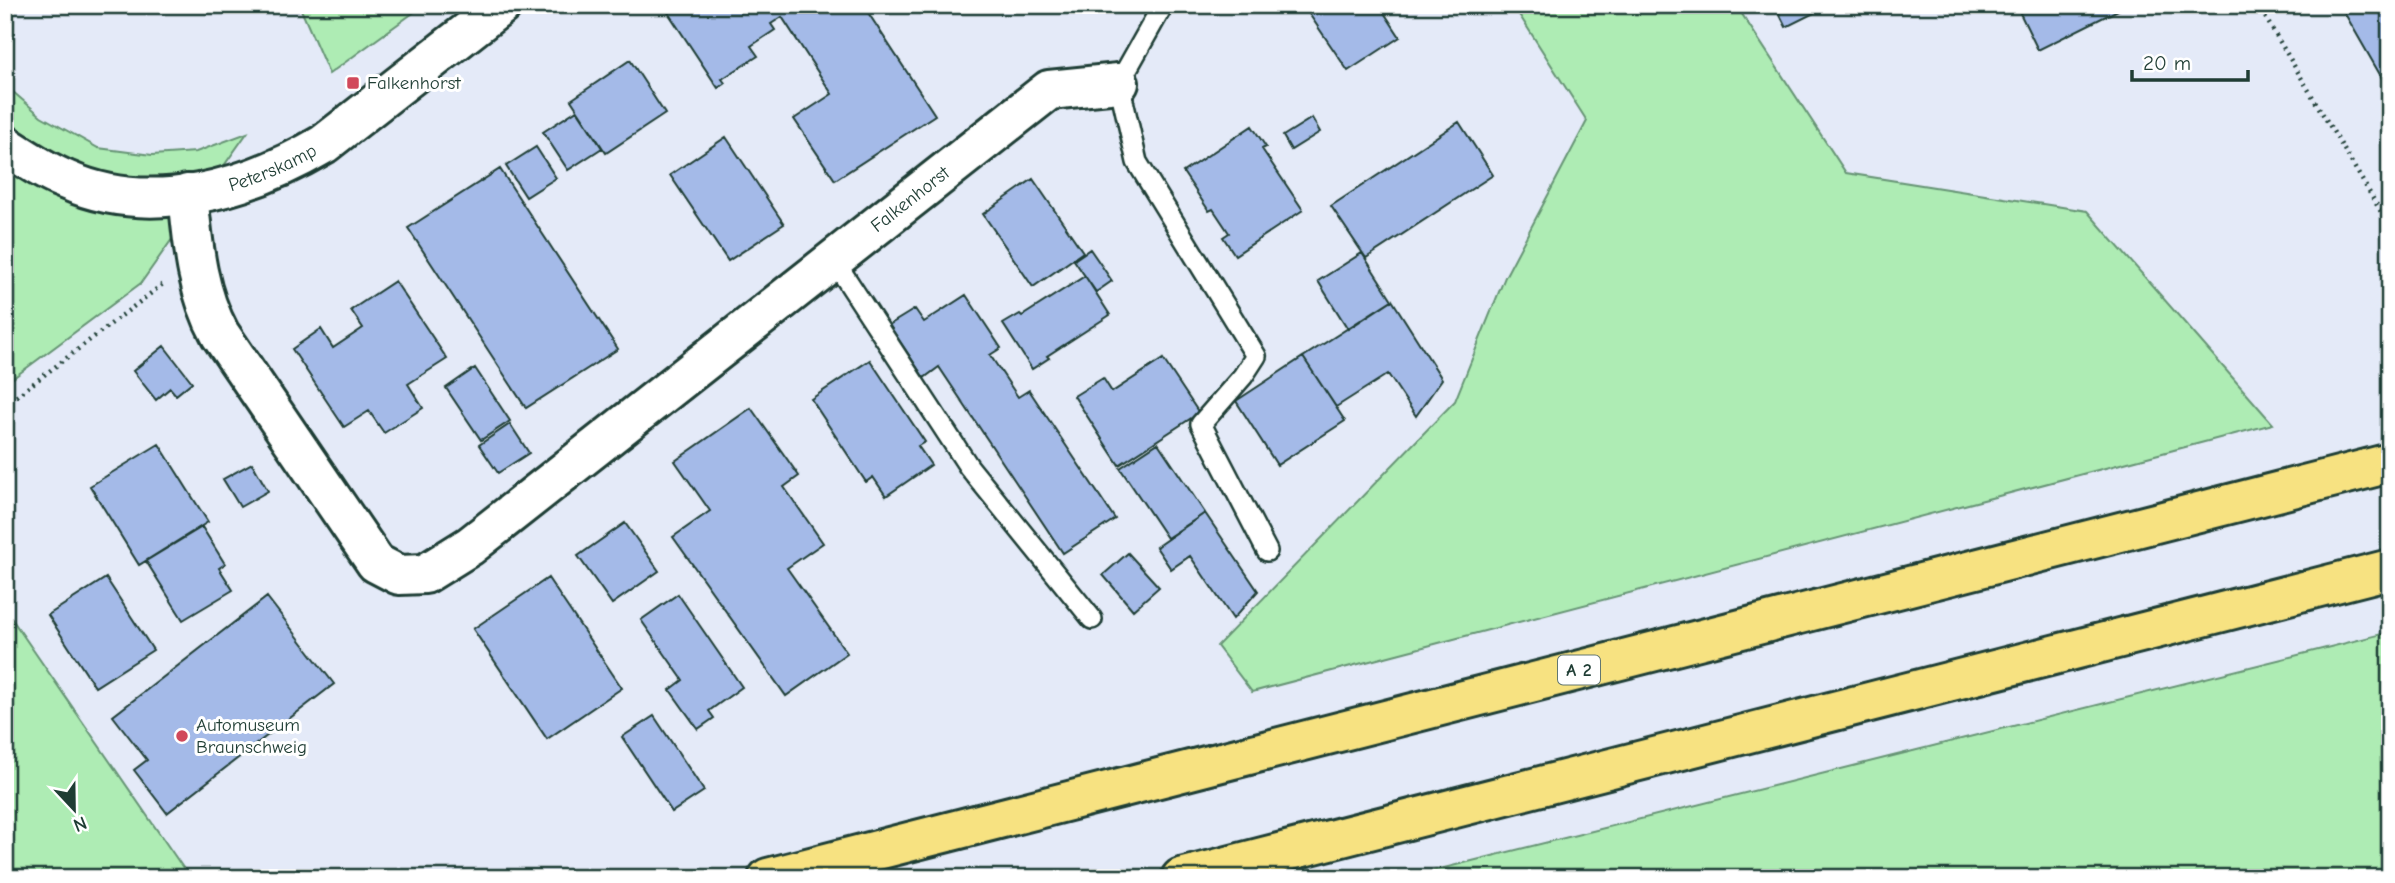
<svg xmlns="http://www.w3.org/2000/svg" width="2395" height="883" viewBox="0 0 2395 883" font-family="'Comic Neue',sans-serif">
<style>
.green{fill:#aeecb4;stroke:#669474;stroke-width:2}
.building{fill:#a4bae8;stroke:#1f3d34;stroke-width:2}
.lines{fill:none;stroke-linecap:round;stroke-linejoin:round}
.service-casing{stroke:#1f3d34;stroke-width:24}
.minor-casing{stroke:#1f3d34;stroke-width:44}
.tertiary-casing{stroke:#1f3d34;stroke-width:44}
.motorway-casing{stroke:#1f3d34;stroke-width:44}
.path{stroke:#1f3d34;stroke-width:4.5;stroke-dasharray:2 5;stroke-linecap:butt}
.service{stroke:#fff;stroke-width:19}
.minor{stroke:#fff;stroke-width:38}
.tertiary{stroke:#fff;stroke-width:38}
.motorway{stroke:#f7e281;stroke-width:38}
.poi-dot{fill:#d1495b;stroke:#fff;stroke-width:2.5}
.labels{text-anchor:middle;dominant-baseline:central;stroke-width:6;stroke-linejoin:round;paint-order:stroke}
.shield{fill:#fff;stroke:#627771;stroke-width:2}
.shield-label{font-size:18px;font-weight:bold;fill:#1f3d34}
.poi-label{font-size:19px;fill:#1f3d34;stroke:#fff;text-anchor:start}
.street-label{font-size:19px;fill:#1f3d34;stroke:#fff}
</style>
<rect width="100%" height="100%" fill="#e4eaf8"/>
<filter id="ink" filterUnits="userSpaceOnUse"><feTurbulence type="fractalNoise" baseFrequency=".0143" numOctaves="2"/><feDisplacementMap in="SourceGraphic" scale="14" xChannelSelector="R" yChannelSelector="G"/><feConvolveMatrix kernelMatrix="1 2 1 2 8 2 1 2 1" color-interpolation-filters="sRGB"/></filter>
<g filter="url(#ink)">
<!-- green -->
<path class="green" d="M299,5H424L329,74Z
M1513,5H1736L1846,173L2087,211L2273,424L1252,692L1217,646L1455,401L1505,277L1587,121Z
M5,85L41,116L98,148L152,155L196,152L247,133L141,283L5,384Z
M5,609L190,878H5Z
M2390,632V878H1404Z"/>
<!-- building -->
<path class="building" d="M663,5H863L935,115L835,180L794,119L832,94L782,17L771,24L775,30L751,46L758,56L722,79L725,83L718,88Z
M1303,5H1385L1381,8L1400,37L1348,71Z
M1775,5H1830L1786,27Z
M2016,5H2128L2038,50Z
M2340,5H2390V92Z
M630,60L665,114L606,153L571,100Z
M577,110L602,148L568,170L543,132Z
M1312,118L1320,132L1291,150L1283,136Z
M1459,122L1493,175L1366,258L1331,206Z
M1252,126L1266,147L1262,149L1303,210L1235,255L1223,237L1229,233L1213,209L1209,211L1183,172Z
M726,137L784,224L728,261L670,175Z
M536,147L556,178L526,197L506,166Z
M500,169L618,349L526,408L408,228Z
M1033,179L1083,252L1033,287L983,214Z
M1090,249L1112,281L1096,292L1074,260Z
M1362,253L1392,300L1348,329L1318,281Z
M1085,276L1110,315L1047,356L1049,358L1032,369L1003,324L1020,314L1022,316Z
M395,281L447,359L408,384L423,408L384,433L369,411L344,427L292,349L321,329L333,348L363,328L351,310Z
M966,295L1001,348L990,355L1018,397L1029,390L1115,519L1063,553L939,367L924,378L889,325L915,309L924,322Z
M1392,300L1442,379L1416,416L1388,374L1336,407L1303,357Z
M164,346L192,382L176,395L170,388L156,400L133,371Z
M1303,357L1345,421L1277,465L1236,401Z
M1163,359L1199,413L1119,465L1074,396L1103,378L1112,392Z
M870,360L925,442L918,446L931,465L886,496L873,477L866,482L811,399Z
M475,368L510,421L481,440L446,388Z
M751,408L799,476L784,487L823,543L787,568L847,653L786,696L673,537L710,511L675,461Z
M510,424L529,453L498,473L479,445Z
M1158,443L1205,513L1167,538L1120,468Z
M159,444L208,522L139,565L90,486Z
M252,463L268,491L240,507L223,479Z
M1205,513L1258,591L1233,619L1190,556L1171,569L1156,547Z
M625,523L659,571L612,604L578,556Z
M202,527L225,564L219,568L233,590L183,620L146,561Z
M1128,553L1159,587L1133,610L1103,575Z
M106,578L153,650L95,687L48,615Z
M548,578L622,688L547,739L473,629Z
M678,594L742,687L709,711L714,718L698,729L670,690L683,680L641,620Z
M267,597L334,684L167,813L134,770L147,760L113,716Z
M654,716L704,791L672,812L622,737Z"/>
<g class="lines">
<!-- service casing -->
<g class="service-casing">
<path id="service" d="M1163,5L1119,83L1137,162L1256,356L1243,376L1201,424L1267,551
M833,259L969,467L1092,619"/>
</g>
<!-- minor casing -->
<g class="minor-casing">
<g id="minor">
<path id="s1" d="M188,194C193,243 196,290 220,334L376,563L399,575L425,574L470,546L1049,90L1119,83"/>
</g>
</g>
<!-- tertiary casing -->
<g class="tertiary-casing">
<g id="tertiary">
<path id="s2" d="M5,145C25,158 44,171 66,180C151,218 248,189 324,144L502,5"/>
</g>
</g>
<!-- motorway casing -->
<g class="motorway-casing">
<path id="motorway" d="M768,878L2390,463
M1181,878L2390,569"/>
</g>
<!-- path -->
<path class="path" d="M2258,5L2390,227
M5,405L163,284"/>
<!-- service -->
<use href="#service" class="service"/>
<!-- minor -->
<use href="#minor" class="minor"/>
<!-- tertiary -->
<use href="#tertiary" class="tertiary"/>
<!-- motorway -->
<use href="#motorway" class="motorway"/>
</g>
</g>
<!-- markers -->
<g class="poi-dot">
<rect x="346" y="76" width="14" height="14" rx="3.5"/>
<circle cx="182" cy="736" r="7"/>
</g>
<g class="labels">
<!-- shield labels -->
<rect class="shield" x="1558" y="655.5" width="42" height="29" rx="5"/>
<g class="shield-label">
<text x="1579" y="670">A 2</text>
</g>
<!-- poi labels -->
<g class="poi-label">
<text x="367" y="83">Falkenhorst</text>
<text x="196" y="725">Automuseum<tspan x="196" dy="22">Braunschweig</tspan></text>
</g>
<!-- street labels -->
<g class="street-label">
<text stroke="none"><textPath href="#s2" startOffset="284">Peterskamp</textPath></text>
<text stroke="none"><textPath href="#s1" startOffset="1087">Falkenhorst</textPath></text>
</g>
</g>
<!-- margin -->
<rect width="2395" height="883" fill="none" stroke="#fff" stroke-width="28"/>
<rect x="14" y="14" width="2367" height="855" fill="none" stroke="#1f3d34" stroke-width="2.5" filter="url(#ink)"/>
<!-- north arrow -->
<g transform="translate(74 809) rotate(158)" stroke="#ffffff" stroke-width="5" paint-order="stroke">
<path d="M0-5L12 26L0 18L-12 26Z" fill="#1f3d34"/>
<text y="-10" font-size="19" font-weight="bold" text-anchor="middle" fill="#1f3d34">N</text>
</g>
<!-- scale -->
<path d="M2132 70v10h116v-10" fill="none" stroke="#1f3d34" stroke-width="3.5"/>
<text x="2143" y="70" font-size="21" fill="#1f3d34" stroke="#ffffff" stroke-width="5" paint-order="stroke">20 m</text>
</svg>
